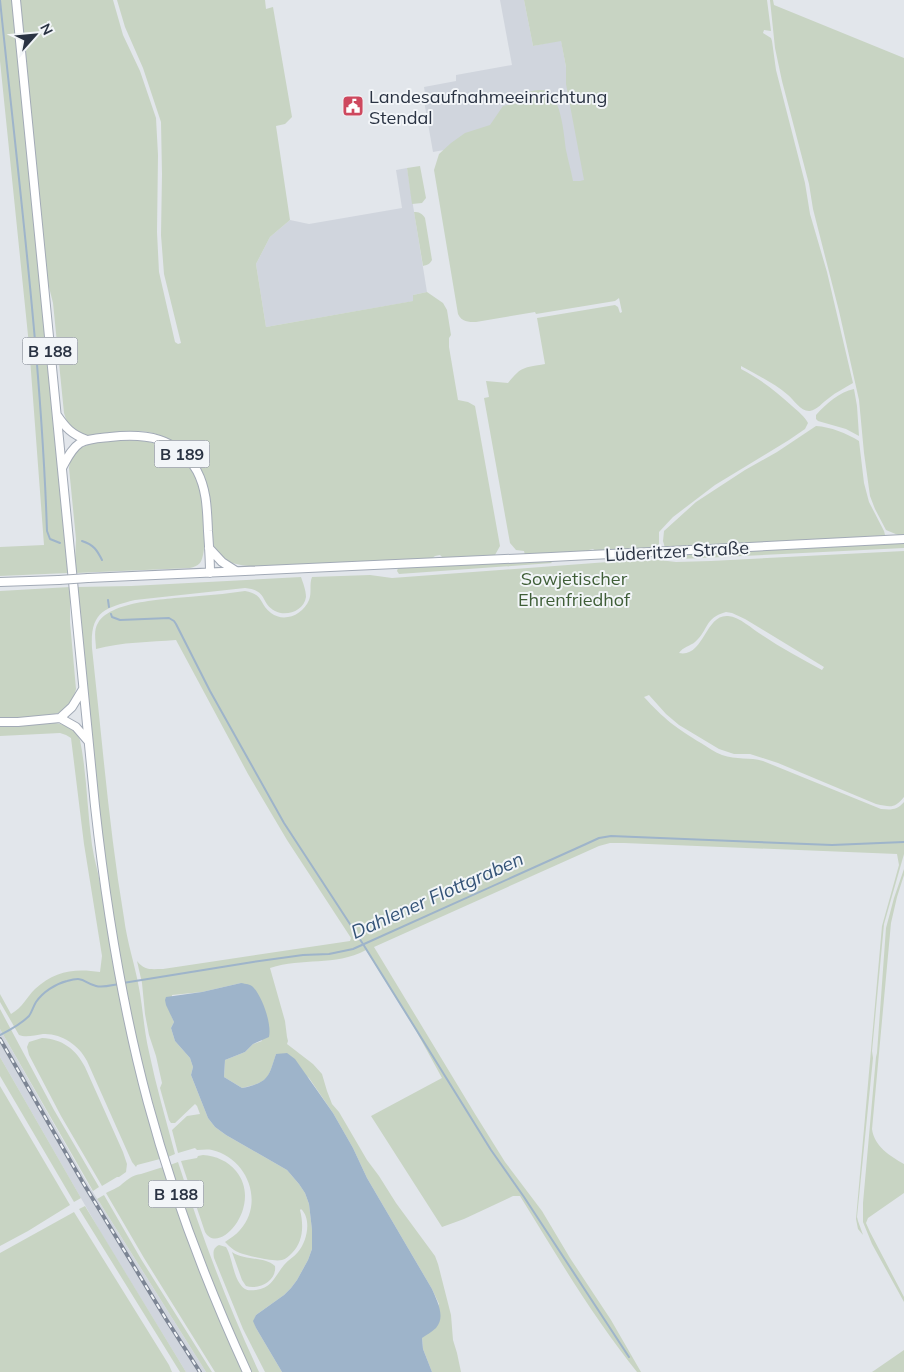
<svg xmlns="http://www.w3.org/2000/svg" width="904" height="1372" viewBox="0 0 904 1372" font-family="Mulish,sans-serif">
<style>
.built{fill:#d0d5dd}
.green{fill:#c8d4c3;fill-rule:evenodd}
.water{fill:#9eb4ca}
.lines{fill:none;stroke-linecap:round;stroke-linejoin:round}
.stream{stroke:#9eb4ca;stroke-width:2}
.major-casing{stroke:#a2aab6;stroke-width:10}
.major{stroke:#fff;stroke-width:8}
.rail-casing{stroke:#7c8594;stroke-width:4}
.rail{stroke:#f2f5f8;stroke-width:2;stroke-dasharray:5.5;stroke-linecap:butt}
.major-bridge-casing{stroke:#a2aab6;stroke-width:10;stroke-linecap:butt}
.major-bridge{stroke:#fff;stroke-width:8}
.labels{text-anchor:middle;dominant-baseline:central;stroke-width:4;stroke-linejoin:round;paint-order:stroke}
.shield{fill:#f2f5f8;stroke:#666d79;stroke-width:1}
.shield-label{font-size:16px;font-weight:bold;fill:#2a3343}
.poi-label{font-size:18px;fill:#2a3343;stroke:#f2f5f8;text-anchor:start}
.street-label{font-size:18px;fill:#2a3343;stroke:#f2f5f8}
.park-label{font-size:18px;fill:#3f5e37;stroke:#f2f5f8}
.water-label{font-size:19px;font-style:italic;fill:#345377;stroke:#f2f5f8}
</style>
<rect width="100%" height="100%" fill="#e2e6eb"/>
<!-- built -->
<path class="built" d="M500,0H524L533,46L561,40L587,182L567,186L555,130L433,152L423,95L425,94L424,87L456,81V75L512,65Z
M407,168L427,292L413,295L414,301L266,327L256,264L270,237L290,220L309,224L402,208L396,170Z
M0,1029L86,1181L206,1372H186L101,1233L0,1057Z"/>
<!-- green -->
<path class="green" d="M0,0H13L68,573L0,576V547L44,545L29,345L0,61Z
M20,0H113L123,35L140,71L156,118L158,155L157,232L159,272L175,342L178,344L181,343L164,274L161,235L162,174L161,122L143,68L125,27L117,0H265L266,9L273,7L292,117L285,124L276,126L290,220L270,237L256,264L266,327L413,301V295L427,292L443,303L447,310L451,335L449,338V347L458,400L468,402L475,406L500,546L495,555L444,559L440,555L435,556L431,559L262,567C249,566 232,566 221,557C208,545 213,522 211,506C208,472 187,442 153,433C130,427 107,436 84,435C73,432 67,424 64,413L53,303L47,279Z
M524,0H767L771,31L764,30L763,33L771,38L772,41L776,70L805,183L810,214L827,272L853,383C845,388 836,392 829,398C823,402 817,410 810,411C801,412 794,400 788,395C774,383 757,375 741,366V369C760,379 776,391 792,406C798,411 805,417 808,423L805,429L789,440L715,485L673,517L659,532V545L655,548L596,551L593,549L589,550L587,552L525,555L524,551L516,550L510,543L484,398L489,397L486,381L508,383C522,366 523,368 545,364L537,318L615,305L618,307L620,313L622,312L619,298L615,301L536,314L535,312L476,322C468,322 462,322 458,314L434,170L439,154L451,143L465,133L490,125L503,106C515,103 511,103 519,97C525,92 534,90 541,90C561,88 564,136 566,150C568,160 571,170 573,181H580L584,180L566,84V67L561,41L533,46Z
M770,0H773L774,5L904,58V535H898L886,530L875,509L870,496L864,453L859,400L839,311L813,209L809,184L782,81L775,48Z
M420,166L426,198L422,203L412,204L407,168Z
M414,212C419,212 422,213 425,218L432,260C430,264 427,265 423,266Z
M854,389L857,406L859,436L846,429L818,421L816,419V415C826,404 839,392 854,389Z
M816,426C831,427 846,433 859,441L864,483L869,502L884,531L885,535L882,536L665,548L663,541L664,531L696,502L745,470L777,452Z
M124,440C148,440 170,444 186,464C193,471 198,481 201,491C204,504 208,552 200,563C197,566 194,567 190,568L76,573L75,562L76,539L69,468C72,440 102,442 124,440Z
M904,543V548L680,559L665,558V557L666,555Z
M904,551V797C894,809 891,807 876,804L778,763L750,754H734L719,749L679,725L666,714L649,695L644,697C663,718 677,729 701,743C708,747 714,752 722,755C736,760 750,757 763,761L881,809C892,810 897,810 904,802V854L884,924L872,1051L873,1058L857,1217L858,1221L863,1235L858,1229L856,1219L882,926L899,865L897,854L624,843H610L599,846L374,947L475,1114L505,1162L542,1211L570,1258L611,1320L641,1372H637C593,1317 557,1256 520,1196H513L509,1198L464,1219L442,1227L371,1116L442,1078L414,1027L366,950C334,967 303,957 270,968L285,1021L287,1037L288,1041L287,1044L313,1064L322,1074L327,1091L332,1104L339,1112L367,1160L379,1176L396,1203L435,1256L438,1264L451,1315L453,1340L457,1353L461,1372H432L423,1349L422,1338L439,1304L432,1289L367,1178L353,1148L333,1113L309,1078L276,1054C268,1079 269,1082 242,1088L224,1077L225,1060L245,1052L253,1044L262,1041L241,983L202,992L172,995L171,1015L174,1022L171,1028L175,1041L190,1058L193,1067L191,1075L208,1118L215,1127L226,1135L287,1170L299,1184L305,1193L309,1204L312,1230V1249L308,1260L297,1280L291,1288L284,1295L256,1315L254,1320L256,1328L282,1372H265L243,1329L214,1258C213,1252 213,1248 219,1245L226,1247C233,1258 233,1281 245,1289C248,1291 252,1290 256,1290C272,1288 275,1276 284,1265C288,1260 294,1257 298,1252C307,1242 312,1219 301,1209L300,1210C304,1226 303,1242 292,1253C289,1256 286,1259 282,1260C273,1262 249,1256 240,1253C234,1251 229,1246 225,1242C230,1238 236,1235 240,1230C265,1202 247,1158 212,1150C207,1149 202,1150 197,1150L195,1148L178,1153L172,1130L187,1116L200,1114L197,1106L195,1104L175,1123H171L169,1120L160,1088L162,1083L156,1056L149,1035L145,1014L142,983L137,961C145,971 151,969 163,969L350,941L351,938L287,840L248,774L176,640C150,642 122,642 96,649C96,641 93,631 98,623C112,599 174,599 199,596C215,595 230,593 245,591C265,595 258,603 271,613C284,623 303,615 309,600C312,593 309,584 312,577L370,575L392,578L608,562L659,560L676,562L711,561ZM726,612L732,613L745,619L824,667L822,670C802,659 781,648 762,635C752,629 740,617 728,616C705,614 704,658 679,653C683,647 690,646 695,642C709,630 704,618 726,612Z
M550,561L552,563L399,574L397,571L398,568Z
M301,577C303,583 306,590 306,597C304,611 286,617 275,611C260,603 268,590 245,588L135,600C104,608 90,612 92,648C102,738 109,829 124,918C127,942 135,965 139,988C143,1009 144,1031 149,1052C156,1086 166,1120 175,1154L168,1157C150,1095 133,1033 122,970C99,843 90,715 77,587L131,586Z
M70,587V622L76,689L72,703L61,712L55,714L18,718L0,717V591Z
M54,723C66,724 74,728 80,740C87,774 87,810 92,845C94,860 99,874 101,889C115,980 132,1071 160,1159L137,1165L136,1167L132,1162L87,1061C79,1045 61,1033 43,1034C35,1035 26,1038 19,1035L0,1002V994L11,1014C23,1007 26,998 35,989C54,971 75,968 100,972L102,956L84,844L71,738L66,735L60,733L0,736V726L10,727Z
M904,869V875L897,897L891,923L872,1129C874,1146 890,1156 904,1164V1193L868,1218L866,1223L870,1232L904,1297V1302L872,1244L863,1222V1203L876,1057L877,1053L886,928L894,898Z
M0,1009L54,1110L99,1187L93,1191L0,1029Z
M42,1038C62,1039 76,1049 85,1067L123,1152L127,1164L126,1172L119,1177H117L102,1186L61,1116L29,1055L27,1047L29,1042Z
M0,1057L81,1198L74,1202L0,1076Z
M0,1086L70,1205L28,1231L0,1246Z
M203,1155C216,1156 228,1161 236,1171C264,1205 219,1257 205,1232L181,1161L197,1158L198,1156Z
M178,1162C201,1234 227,1304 259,1372H251C221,1304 193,1235 170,1165Z
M163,1167L196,1262L243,1372H215L144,1258L106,1193C111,1190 118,1188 122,1184C128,1179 133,1175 141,1174Z
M104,1195L141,1259L212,1372H206L100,1203L97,1199Z
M85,1206L186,1372H180L79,1209Z
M74,1212L169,1365L172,1372H0V1253Z
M232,1252C245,1261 264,1256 275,1266C277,1281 259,1290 246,1286L242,1280Z
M904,1350V1372H872L875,1370Z"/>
<!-- water -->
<path class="water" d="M241,983C246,984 250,984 253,987C262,996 272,1024 269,1037L253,1044L245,1052L225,1060L224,1077L242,1088C269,1082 268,1078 276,1054L287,1053L295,1059L333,1113L353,1148L367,1178L432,1289C437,1301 446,1317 436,1328C432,1332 426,1335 422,1338L423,1349L432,1372H282L256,1328L253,1321L256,1315L284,1295L291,1288L297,1280L308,1260L312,1249V1230L309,1204L305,1193L299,1184L287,1170L226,1135L215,1127L208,1118L191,1075L193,1067L190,1058L175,1041L171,1028L174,1022L166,1005L165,1000L166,997L202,992Z"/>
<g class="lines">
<!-- stream -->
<path class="stream" d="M0,0C18,177 41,354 47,531L50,539L60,543
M82,541C94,545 97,550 102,560
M108,600L109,607
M111,614L112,617L120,620L169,618L174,621L176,624L210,691L284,823L363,944L491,1150L524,1197L629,1357
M123,983L253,962L303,955L329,954L353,949L586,844L599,838L611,836L832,845L904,842
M0,1035C10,1030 21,1024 29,1016C32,1012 33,1007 36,1002C43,992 55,984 67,981C85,976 82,982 96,986C103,988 112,985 119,984"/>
<!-- major casing -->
<g class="major-casing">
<path id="major" d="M16,0L95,806C106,906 122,1006 148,1103C173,1196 207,1285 247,1372
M57,415C66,428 71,434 87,440
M62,468C67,459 71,449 80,443C89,438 100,438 110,437C145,433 177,437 197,471C207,490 207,510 208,531C209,545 210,559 210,573
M209,548L222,562L236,571
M88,578L551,557L904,539
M0,582L59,580
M60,718L72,707L83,689
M0,722H18L60,718L76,727L88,741"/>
</g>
<!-- major -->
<use href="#major" class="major"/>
<!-- rail casing -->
<g class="rail-casing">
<path id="rail" d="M0,1039L82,1181L166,1319L200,1372"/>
</g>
<!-- rail -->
<use href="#rail" class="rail"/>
<!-- major-bridge casing -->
<g class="major-bridge-casing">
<path id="major-bridge" d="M59,580L88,578"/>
</g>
<!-- major-bridge -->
<use href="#major-bridge" class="major-bridge"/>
</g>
<!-- icons -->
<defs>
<g id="civic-square" transform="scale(1.125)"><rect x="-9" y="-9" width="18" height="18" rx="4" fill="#ce485e" stroke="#f2f5f8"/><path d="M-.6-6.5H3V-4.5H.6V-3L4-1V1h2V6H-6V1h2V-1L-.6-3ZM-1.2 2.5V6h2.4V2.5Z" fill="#fff"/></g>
</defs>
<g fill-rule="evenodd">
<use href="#civic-square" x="353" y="106"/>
</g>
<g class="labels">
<!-- shield labels -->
<g class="shield">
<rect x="22.5" y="337.5" width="55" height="27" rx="4"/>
<rect x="154.5" y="440.5" width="55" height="27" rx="4"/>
<rect x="148.5" y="1180.5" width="55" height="27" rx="4"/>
</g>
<g class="shield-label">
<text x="50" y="351">B 188</text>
<text x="182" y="454">B 189</text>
<text x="176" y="1194">B 188</text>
</g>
<!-- poi labels -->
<g class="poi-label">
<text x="369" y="96">Landesaufnahmeeinrichtung<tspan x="369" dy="21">Stendal</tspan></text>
</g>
<!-- street labels -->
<g class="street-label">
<text transform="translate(677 551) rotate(-3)">Lüderitzer Straße</text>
</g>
<!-- park labels -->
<g class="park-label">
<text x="574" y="578">Sowjetischer<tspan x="574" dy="21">Ehrenfriedhof</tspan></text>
</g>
<!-- water labels -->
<g class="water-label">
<text transform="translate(437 895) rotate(-24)">Dahlener Flottgraben</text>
</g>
</g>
<!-- north arrow -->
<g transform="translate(35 35) rotate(63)" stroke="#f2f5f8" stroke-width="4" paint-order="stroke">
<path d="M0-4L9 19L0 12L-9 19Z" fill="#2a3343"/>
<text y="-8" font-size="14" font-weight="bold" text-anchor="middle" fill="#2a3343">N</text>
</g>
</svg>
